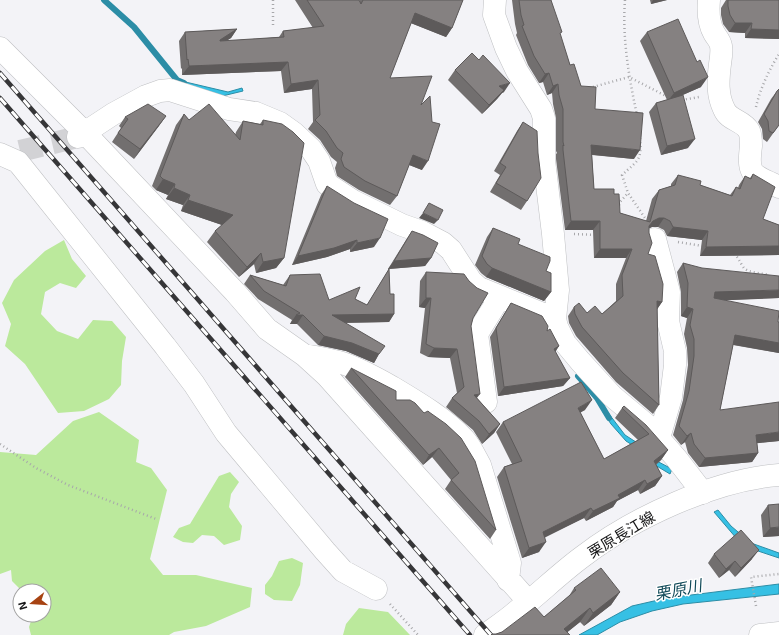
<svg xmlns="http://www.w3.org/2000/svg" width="779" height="635" viewBox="0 0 779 635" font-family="'Exo 2','Noto Sans JP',sans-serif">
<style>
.green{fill:#bbe99c}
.water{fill:#36c0e4;stroke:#2c8da6}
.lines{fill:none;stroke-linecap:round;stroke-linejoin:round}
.stream{stroke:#2c8da6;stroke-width:6}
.minor-tunnel{stroke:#d2d2d5;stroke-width:22;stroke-dasharray:22 11;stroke-linecap:butt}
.minor-casing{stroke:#bfc0c3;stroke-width:23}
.major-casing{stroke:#bfc0c3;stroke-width:23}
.path{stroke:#a7a7aa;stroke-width:2.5;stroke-dasharray:1 3;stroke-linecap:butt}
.minor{stroke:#fff;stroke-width:22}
.major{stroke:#fff;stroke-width:22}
.rail-casing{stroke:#363638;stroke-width:4.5}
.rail{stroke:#fff;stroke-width:3;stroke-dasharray:9;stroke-linecap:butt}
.wall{fill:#726f6f}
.shaded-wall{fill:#5d5a5a}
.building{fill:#858181;stroke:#5d5a5a}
.labels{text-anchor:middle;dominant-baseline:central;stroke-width:3;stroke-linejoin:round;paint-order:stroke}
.street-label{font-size:15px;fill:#161617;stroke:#fff}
.water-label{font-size:16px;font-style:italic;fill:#114a59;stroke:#fff}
</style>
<rect width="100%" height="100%" fill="#f3f3f7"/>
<!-- green -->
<path class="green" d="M64,240L72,259L86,276L76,288L60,283L45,292L41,314L57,331L78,339L93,320L112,321L126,337L122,361L121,385L109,399L84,411L58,413L25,364L5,346L11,324L2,303L14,280L45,251Z
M99,412L139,440L136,462L151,468L167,490L150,559L163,575H196L252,588L250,607L206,626L174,632L169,635H31L29,627L33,615H44V591H22L12,581L11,570L0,574V452L36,455L73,421Z
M230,472L239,482L231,494L229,507L242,526L240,540L224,545L214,536L202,535L193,543L183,542L173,537L179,528L190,524L219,476Z
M292,558L303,563L300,585L292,601L274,600L265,594V585L272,576L279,561Z
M359,608L388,612L410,635H343L346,624Z"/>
<!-- water -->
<path class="water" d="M177,80L228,92L242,88L243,91L214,98L179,86Z
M606,410L625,435L639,444L651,458L672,469L670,474L650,462L637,448L626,441L611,424L603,412Z
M718,510L731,526L751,543L779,553V558L749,548L737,539L714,512Z
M779,584V594L683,604L652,611L620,622L597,635H579L632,606L667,598Z"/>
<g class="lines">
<!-- stream -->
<path class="stream" d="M104,0L134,27L177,80L184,83
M578,376L597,398L609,418"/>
<!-- minor-tunnel -->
<path class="minor-tunnel" d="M20,151L78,137"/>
<!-- minor casing -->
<g class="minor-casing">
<path id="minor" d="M495,0L494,15L506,48L517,71L541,109L544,118V160L553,234L558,290L555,319L557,327L565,343L580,361L612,396L648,426L676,458L703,493
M709,0C708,11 708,23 714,33C716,37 720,40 721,46C722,52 721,58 720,64C718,80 717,95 724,109C729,121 743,120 749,131C751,135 751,141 751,146C747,177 753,174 779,187
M0,48L85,133L235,292L267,329L304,355L327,376L528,601
M78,137L113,114L146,96L160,91L170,90L229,109L256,113L280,123L294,133L311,149L319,161L327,184L353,201L402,225L422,232L443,243L451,250L471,281L479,288L555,319
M0,154L18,162L165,346L194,384L226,433L325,551L343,571L376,589
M655,239L669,292L668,321L675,351V365L671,397L659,438
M304,355C317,357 330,359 342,363C360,369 376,378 392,387C417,402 443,417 464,439C471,447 475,456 480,465L510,563L508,580
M486,402L477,334L500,297
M760,635L779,633"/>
</g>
<!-- major casing -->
<g class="major-casing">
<path id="major" d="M485,635C496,627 507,620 517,611C539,594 559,574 582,557C633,518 714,480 779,475"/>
</g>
<!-- path -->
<path class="path" d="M273,0V28
M625,0C622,38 629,78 637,115
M593,87L629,77L666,96
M682,100L699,97
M756,107C760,89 769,70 779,54
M640,138C642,161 638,160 622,175L628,193L647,221
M619,205L620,202L628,193
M574,234L597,235
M678,242L703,246
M734,254C739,258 740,263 744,268C749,273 761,273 769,275
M0,444L36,468L68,485L156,519
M390,604L418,635
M756,606L751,577L779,574"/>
<!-- minor -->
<use href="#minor" class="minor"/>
<!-- major -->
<use href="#major" class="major"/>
<!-- rail casing -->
<g class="rail-casing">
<path id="rail" d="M0,73L491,635
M0,98L470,635"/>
</g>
<!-- rail -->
<use href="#rail" class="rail"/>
</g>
<!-- wall -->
<path class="wall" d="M295,0H359L360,1V0H463L452,28L446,37L411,23L390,78L421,105L422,170L409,165L397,196L390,205L359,190L337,176L335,168L337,162L331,157L320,140L308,129L313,122L312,89L284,93L281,71L182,75V68L181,69L179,41L185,32L237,29L231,38L226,41L279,37L283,31L313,28Z
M512,0H551L560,35L570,65L581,86L595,109L634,159L592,155L594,189L614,194L620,213L646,221L652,199L659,190L671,186V184L678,175L700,185L730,195L736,187L738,188L739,185L745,176L750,178L753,174L763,219L779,225V255L700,256L702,240L667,236L664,230L658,227H652L649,228L648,254L662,302L657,309L659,405L653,414L616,382L576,336L569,323L568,316L574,307L587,313L602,314L616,301V284L626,258H594L593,230H565L556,159V154L557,153L556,151V118L553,104L552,93L547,95L543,82L539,83L528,65L516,35L517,33L515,24Z
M650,0H667L651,4Z
M726,0H779V39L745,38V33L729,32L723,24L721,15V8Z
M647,32L701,87L680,96L688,148L661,155L649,112L656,103L667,100L640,41Z
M455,70L504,92L502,93L497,99L482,114L448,80Z
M777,91L779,125L767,142L763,139L762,129L758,122L771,99Z
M184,114L189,120L235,135L236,132L243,121L260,124L263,120L284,258L276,268L256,273L254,264L239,277L207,242L215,231L222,225L181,211L183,205L166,199L168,195L156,190L152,186L176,125Z
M166,116L134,159L112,142L121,128L119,126L125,117Z
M523,122L527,201L521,210L490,192L500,175L494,171L517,131Z
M327,186L374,247L350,252V249L327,257L292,265L321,195Z
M493,228L518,244L551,292L544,301L486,277L481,273L475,265L487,237Z
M412,231L431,258L425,266L389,269L390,294L394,314L389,322L345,323L379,354L374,363L346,351L318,345L297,324H290L292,320L258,299L244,284L250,275L283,285L290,275L329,300L355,299L367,305L389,269H388L406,240Z
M683,263L779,298L724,300L779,322V353L733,345L720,410L779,441L757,443L758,453L752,462L699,467L688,453L685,442L681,445L673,435L683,400L688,365L687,348L684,334L687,318L681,316V292L677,272Z
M426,272L473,318L471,326L477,398L500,424L494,433L482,444L473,430L446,407L452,398L457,393L450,358L428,357L420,353L425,308L419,307L420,281Z
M511,303L547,331L559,346L555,352L570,378L563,386L498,396L490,337Z
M351,368L396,400L415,403L496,530L490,539L445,489L451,480L432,457L423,465L345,377Z
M622,408L668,450L661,460L656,465L662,476L655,486L640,494L638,490L617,501L613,507L586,521L584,518L544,537L539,552L522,558L497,477L504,467L512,464L496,432L503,422L585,410L580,412L604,459L638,440L615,418Z
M768,505L779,536L763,537L761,515Z
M714,554L752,559L735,577L729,570L719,578L708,563Z
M574,588L620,592L611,605L584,626L580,622L567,632L496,634L544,617L569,596Z"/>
<!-- shaded-wall -->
<path class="shaded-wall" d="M653,0H667L651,4Z
M415,13L452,28L446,37L408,22Z
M735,23H752L745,33L729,32Z
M237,29L231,38L214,48L220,40Z
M751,29L779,30V39L745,38Z
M288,62L281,71L182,75L189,66Z
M549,73L543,82L539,83L545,74Z
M708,77L701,87L667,102L674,93Z
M318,80L312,89L284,93L291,84Z
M510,83L504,92L502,93L497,99L482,114L489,105L499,86Z
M558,84L552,93L547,95L553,86Z
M166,116L159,126L134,159L140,149Z
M695,139L688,148L661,155L667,146Z
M591,145L640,150L634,159L585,154Z
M413,155L428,161L422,170L407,164Z
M163,179L175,184L168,195L156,190Z
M174,188L190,195L183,205L166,199Z
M188,200L233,215L225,226L181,211Z
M423,213L438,220L434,224L419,218Z
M659,218H664L658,227H652L646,230L653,221Z
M571,221H600L593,230H565Z
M673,227L708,231L702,240L667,236Z
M380,238L374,247L350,252L357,243Z
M357,240L350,249L327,257L292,265L298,256Z
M779,246V255L700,256L706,247Z
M600,249H632L626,258H594Z
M261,253L254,264L239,277L247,267Z
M284,258L276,268L256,273L263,262Z
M431,258L425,266L388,269L394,261Z
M492,268L551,292L544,301L486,277Z
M779,290V298L708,301L715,292Z
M426,298H431L425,308L419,307Z
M657,301L662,302L656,311Z
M687,307L693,309L687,318L681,316Z
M394,314L389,322L326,323L332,315Z
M296,315H303L297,324H290Z
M735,335L779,343V353L729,344Z
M324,336L352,343L379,354L374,363L346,351L318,345Z
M559,346L553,355L554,349Z
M434,348L457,349L450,358L428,357Z
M570,378L563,386L498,396L504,387Z
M480,394L473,403L474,395Z
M592,400L585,410L571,418L578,408Z
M500,424L494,433L482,444L489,434Z
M779,432V441L750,444L756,435Z
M691,433L685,442L681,445L687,436Z
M439,448L432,457L423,465L429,455Z
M668,450L661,460L647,471L654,461Z
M758,453L752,462L699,467L705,458Z
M662,476L655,486L640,494L647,484Z
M645,480L638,490L617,501L613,507L586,521L593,511L618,495Z
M591,508L584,518L536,542L543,532Z
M779,527V536L763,537L770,528Z
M546,542L539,552L522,558L529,548Z
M759,550L752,559L735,577L741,568Z
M735,561L729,570L719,578L726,569Z
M620,592L611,605L584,626L593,613Z
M590,608L580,622L564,635V629Z"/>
<!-- building -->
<path class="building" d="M307,0H359L361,4L363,0H463L452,28L415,13L390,78L432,76L421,105L430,96L432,122L440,124L428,161L413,155L397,196L365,181L344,167L341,159L343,153L337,148L326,131L315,120L320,115L318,80L291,84L288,62L189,66L188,59L187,60L185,32L237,29L220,40V41L284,37L283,31L324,26Z
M519,0H551L552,3L562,32L560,33L570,65L574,64L581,86L596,87L595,109L643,113L640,150L591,145L594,189H614V194H619L620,213L650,222L659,190L675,185L678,175L701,181L700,185L732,196L736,187L740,189L745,176L751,179L753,174L775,187L763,219L779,225V246L706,247L708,231L673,227L670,221L664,218H659L653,221L649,226V233L652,243L648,254L655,256L663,284L662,302L657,301L659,405L623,373L582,327L575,314L574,307L579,303L587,313L595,306L602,314L623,296L622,275L632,249H600V221H571L563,150V145L564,146L563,142V109L559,95L558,84L553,86L549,73L545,74L534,56L522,26L524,25L521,15Z
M728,0H779V30L751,29L752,23H735L730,15L728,6Z
M678,19L697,62L700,60L708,77L674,93L647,32Z
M472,53L479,60L483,55L510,83L499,86L504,90L489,105L455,70Z
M779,89V125L773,133L769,131L768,121L764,114L777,91Z
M683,95L695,139L667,146L656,103Z
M148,104L166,116L140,149L118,133L128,119L125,117Z
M209,104L240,140L243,121L263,125V120L282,124L293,132L304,143L284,258L263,262L261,253L247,267L215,231L233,215L188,200L190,195L174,188L175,184L163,179L160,176L184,114L189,120Z
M523,122L537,131L538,153L541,178L527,201L496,183L506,167L500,163Z
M327,186L354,203L388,219L380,238L357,243V240L334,248L298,256Z
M429,203L443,210L438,220L423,213Z
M493,228L520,239L518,244L550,257V261L546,271L551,273V292L492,268L487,264L482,256Z
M412,231L423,235L438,243L431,258L394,261Z
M683,263L702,268L779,276V290L715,292L714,298L779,311L778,322H779V343L735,335L720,410L779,402V432L756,435L758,453L705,458L694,444L691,433L687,436L679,426L689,391L694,356V339L690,325L693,309L687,307L688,283Z
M389,269L390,294H394V314L332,315L385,346L379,354L352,343L324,336L303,315H296L300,313L264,291L250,275L286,286L290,275L320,274L329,300L360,287L355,299L367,305Z
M426,272L464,274L469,281L477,288L488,293L473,318L471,326L480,394L474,395L500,424L489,434L479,421L452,398L464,387L457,349L434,348L426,344L431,298H426Z
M511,303L542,316L548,326L547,331L550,329L559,346L554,349L570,378L504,387L496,328Z
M351,368L396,391V400H410L415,403L424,413L428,411L429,412L446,424L461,438L475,461L496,530L451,480L459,473L439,448L429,455Z
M581,382L592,400L578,408L604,459L649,434L622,408L624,406L646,425L668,450L654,461L662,476L647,484L645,480L618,495L620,498L593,511L591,508L543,532L546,542L529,548L504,467L522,461L503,422Z
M779,504V527L770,528L768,505Z
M741,530L759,550L741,568L735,561L726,569L714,554Z
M601,568L620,592L593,613L590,608L564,629L570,635H491L492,634H496L502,632L535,607L544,617L576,590L574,588Z"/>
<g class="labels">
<!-- street labels -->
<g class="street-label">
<text transform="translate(621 534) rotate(-31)">栗原長江線</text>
</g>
<!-- water labels -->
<g class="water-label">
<text transform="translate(678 589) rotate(-11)">栗原川</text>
</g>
</g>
<!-- north arrow -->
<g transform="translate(32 603) rotate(253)"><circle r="19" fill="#ffffff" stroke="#a2a2a2"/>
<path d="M0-3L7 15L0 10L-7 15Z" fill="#a74312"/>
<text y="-6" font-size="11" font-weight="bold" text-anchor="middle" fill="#161617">N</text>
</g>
</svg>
